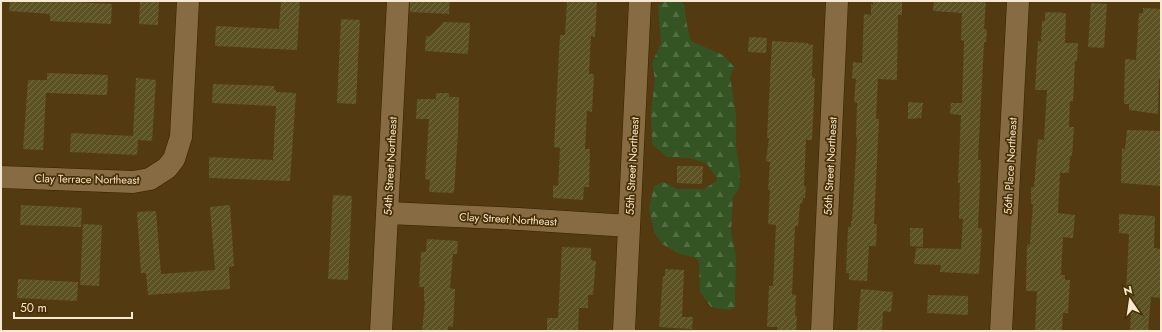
<svg xmlns="http://www.w3.org/2000/svg" width="1162" height="332" viewBox="0 0 1162 332" font-family="Jost,sans-serif">
<style>
.forest{fill:url(#forest-firs)}
.building{fill:url(#building-hatch)}
.lines{fill:none;stroke-linecap:round;stroke-linejoin:round}
.minor-casing{stroke:#352203;stroke-width:23}
.minor{stroke:#876b43;stroke-width:22}
.labels{text-anchor:middle;dominant-baseline:central;stroke-width:3.5;stroke-linejoin:round;paint-order:stroke}
.street-label{font-size:11px;fill:#f7e8d2;stroke:#482f03}
</style>
<defs>
<pattern id="forest-firs" width="22" height="20" patternUnits="userSpaceOnUse"><rect width="22" height="20" fill="#355424"/><path d="M5 1l3.5 6h-7zM16 11l3.5 6h-7z" fill="#536d43"/></pattern>
<pattern id="building-hatch" width="6" height="6" patternUnits="userSpaceOnUse"><rect width="6" height="6" fill="#5d5224"/><path d="M-1 1l2-2M0 6l6-6M5 7l2-2" fill="none" stroke="#756b43"/></pattern>
</defs>
<rect width="100%" height="100%" fill="#533a10"/>
<!-- forest -->
<path class="forest" d="M665,1H679L684,4L687,25L691,41L723,55L734,67L730,77L736,114V147L740,172L739,188L733,197L731,233L736,255L735,307L729,310L711,307L700,292L699,263L696,258L680,254L662,244L654,231L649,209L654,186L663,182L677,189H704L718,180L707,164L690,158L667,157L652,144L651,112L655,79L652,63L661,43L658,5Z"/>
<!-- building -->
<path class="building" d="M10,1H54L112,4L111,24L50,21V14L9,11Z
M140,1H159L158,25L139,24Z
M281,1H300L297,50L215,46L216,26L279,29Z
M410,1H450L449,14L410,12Z
M567,1H597L595,37L591,36L589,74H594L592,112L587,111L585,149H590L589,187H584L583,200L553,198V185L558,186L560,148L554,147L560,35H565Z
M934,1H986L984,29L987,30L986,42H984L978,160H981L978,228H982L979,274L940,272L941,265L914,264L916,248L961,249L963,219H959L960,183H958L961,115L950,114L951,103H962L964,41L961,40L962,13L933,11Z
M873,2H902V15H898L897,80L878,79L876,119H879L874,224H877L876,246H869L867,281L849,280V273H846L848,227H851V221H852L857,137H856L857,103L854,102L856,79L852,78L853,62L862,63L864,14L871,15V4L873,5Z
M1091,3L1107,4L1104,48L1088,47Z
M1143,8L1161,9V80L1159,79L1158,114L1129,110V104H1124L1125,59L1136,60L1139,13H1143Z
M1045,12L1066,13L1065,43H1078L1077,61H1075L1073,102L1070,101L1069,127H1074L1072,156H1070L1069,173H1060L1058,213L1075,215L1073,238L1063,237L1061,275H1065V280H1070L1068,313H1063L1062,331H1035L1037,291H1026L1027,245L1030,244L1033,204H1031V187H1034L1038,139L1044,140L1047,90H1035L1038,41L1041,42L1042,21H1045Z
M341,19L360,20L356,104L337,103Z
M444,22L470,23L468,54L425,51L426,36H430Z
M749,37L767,38L766,53L748,52Z
M772,41L808,43V44L813,45L812,77L815,78L812,140H806L804,186H806L805,198H803L802,204H800L798,226H795L792,294L796,295L795,316H797L796,331H777V327H767L769,286H773L776,225L768,224L770,190H768L770,162L766,161L769,138H767Z
M47,73L108,75L107,95L46,93L43,150L23,149L28,80H47Z
M136,78L156,80L152,141L138,140L137,155L70,152L71,133L133,136Z
M213,84L274,86V90H276V92L296,93L290,181L209,178V157L273,160L276,106L212,103Z
M436,93H449V97H459L458,132L454,193L429,192L430,180L425,179L429,119H416L417,99H436Z
M908,102L923,103L921,118L908,119Z
M1127,130L1161,131V186L1121,183L1122,149H1125Z
M677,166H703L702,184L677,183Z
M333,195L352,196L348,280L328,279Z
M21,205L82,208L81,227L20,225Z
M230,205L234,266L229,267L230,289L148,295L146,273H141L137,212L156,211L161,274L215,270L210,207Z
M1119,214L1155,216L1154,248L1161,249V298L1151,297L1148,331H1130L1132,296H1129V293H1126L1129,234L1119,233Z
M83,224L102,225L99,286L80,285Z
M910,228H923V247L910,246Z
M427,239L458,241L457,254H453L450,288L455,289L453,327L448,326V331H422L425,301H424V287H419L421,252H426Z
M562,247L591,248V260L596,261L593,295H588V308H579L578,331H547V318H558Z
M665,269L684,270L682,317H693L692,329L659,327L663,276H665Z
M18,279L78,282L77,301L17,298Z
M861,289L893,292L891,312L883,311L882,331H857Z
M928,295L968,296V315L927,313Z"/>
<g class="lines">
<!-- minor casing -->
<g class="minor-casing">
<path id="minor" d="M1,177L133,182L150,179L167,168L174,159L181,137L188,1
M388,213L519,219L629,226
M381,331L398,1
M624,331L640,1
M822,331L837,1
M1001,331L1018,1"/>
</g>
<!-- minor -->
<use href="#minor" class="minor"/>
</g>
<g class="labels">
<!-- street labels -->
<g class="street-label">
<text transform="translate(390 166) rotate(-87)">54th Street Northeast</text>
<text transform="translate(632 166) rotate(-87)">55th Street Northeast</text>
<text transform="translate(830 166) rotate(-87)">56th Street Northeast</text>
<text transform="translate(1010 166) rotate(-87)">56th Place Northeast</text>
<text transform="translate(87 179) rotate(1)">Clay Terrace Northeast</text>
<text transform="translate(508 219) rotate(3)">Clay Street Northeast</text>
</g>
</g>
<!-- border -->
<rect width="1162" height="332" fill="none" stroke="#f7e8d2" stroke-width="4"/>
<!-- north arrow -->
<g transform="translate(1130 300) rotate(347)" stroke="#482f03" stroke-width="3" paint-order="stroke">
<path d="M0-3L7 15L0 10L-7 15Z" fill="#f7e8d2"/>
<text y="-6" font-size="11" font-weight="bold" text-anchor="middle" fill="#f7e8d2">N</text>
</g>
<!-- scale -->
<path d="M14 312v6h118v-6" fill="none" stroke="#f7e8d2" stroke-width="2"/>
<text x="20" y="312" font-size="12" fill="#f7e8d2" stroke="#482f03" stroke-width="3" paint-order="stroke">50 m</text>
</svg>
